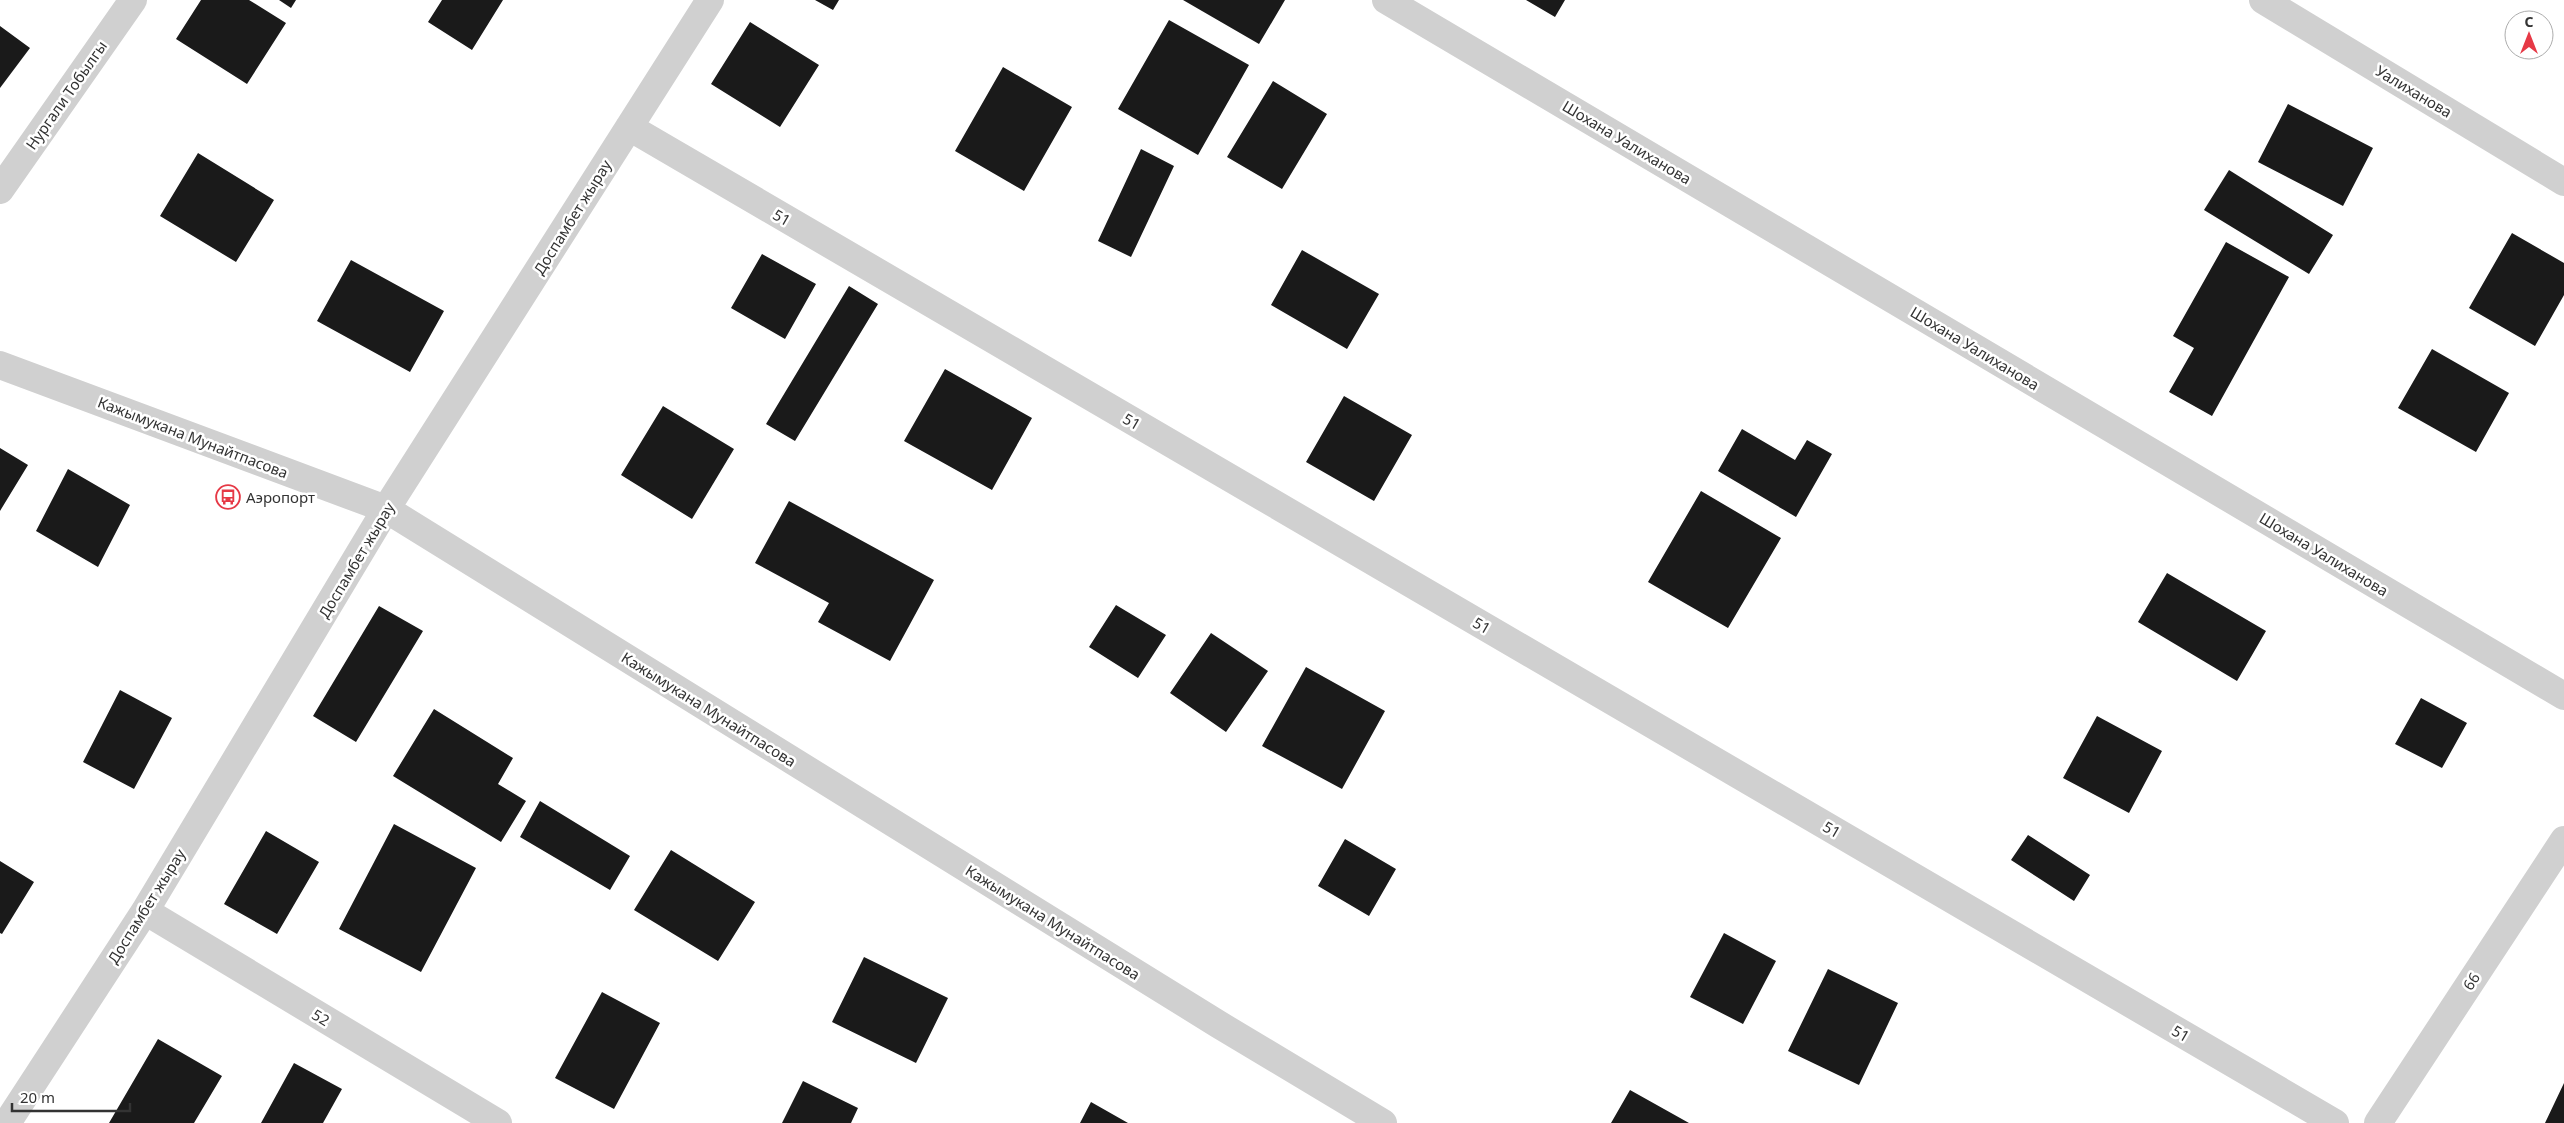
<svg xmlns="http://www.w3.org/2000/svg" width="2564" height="1123" viewBox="0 0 2564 1123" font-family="'Noto Sans',sans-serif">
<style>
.building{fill:#1a1a1a}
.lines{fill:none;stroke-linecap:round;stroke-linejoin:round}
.minor{stroke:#d0d0d0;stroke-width:28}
.labels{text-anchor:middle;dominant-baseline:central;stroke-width:5;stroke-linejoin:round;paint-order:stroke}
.street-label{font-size:15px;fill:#333;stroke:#fff}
.poi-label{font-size:15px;fill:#333;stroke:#fff;text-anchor:start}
</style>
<rect width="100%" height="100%" fill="#fff"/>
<!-- building -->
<path class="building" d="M201,0H249L286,23L247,84L176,39Z
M279,0H296L291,8Z
M442,0H503L472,50L428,22Z
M815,0H839L833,10Z
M1183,0H1285L1259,44Z
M1526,0H1565L1555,17Z
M1169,20L1249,65L1198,155L1118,109Z
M750,22L819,65L780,127L711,84Z
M0,26L30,48L0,88Z
M1003,67L1072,107L1024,191L955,151Z
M1273,81L1327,114L1282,189L1227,157Z
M2288,104L2373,148L2343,206L2258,162Z
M1141,149L1174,166L1131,257L1098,241Z
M198,153L274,200L236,262L160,216Z
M2229,170L2333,235L2309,274L2204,210Z
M2512,233L2564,263V295L2535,346L2469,308Z
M2226,242L2289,277L2212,416L2169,392L2194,348L2173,336Z
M1302,250L1379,294L1347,349L1271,305Z
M762,254L816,284L785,339L731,308Z
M351,260L444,311L410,372L317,321Z
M849,286L878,304L795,441L766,424Z
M2432,349L2509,393L2476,452L2398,408Z
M945,369L1032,418L992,490L904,441Z
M1344,396L1412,435L1374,501L1306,462Z
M663,406L734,449L692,519L621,475Z
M1742,429L1795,460L1807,440L1832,454L1796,517L1718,471Z
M0,448L28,465L0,511Z
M68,469L130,505L98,567L36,531Z
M1701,491L1781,538L1728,628L1648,582Z
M789,501L934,580L890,661L818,622L829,603L755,563Z
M2167,573L2266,631L2237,681L2138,622Z
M1116,605L1166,635L1138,678L1089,647Z
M379,606L423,631L356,742L313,716Z
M1211,633L1268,671L1226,732L1170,693Z
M1306,667L1385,711L1342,789L1262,746Z
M120,690L172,718L134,789L83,762Z
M2421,698L2467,723L2442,768L2395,744Z
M434,709L513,758L498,784L526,801L501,842L393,776Z
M2097,716L2162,751L2129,813L2063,778Z
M540,801L630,856L610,890L520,837Z
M394,824L476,868L421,972L339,929Z
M266,831L319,862L277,934L224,904Z
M2028,835L2090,875L2074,901L2011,860Z
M1345,839L1396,869L1369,916L1318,886Z
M671,850L755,902L718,961L634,910Z
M0,861L34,882L2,934L0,933Z
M1724,933L1776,961L1743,1024L1690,997Z
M864,957L948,998L916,1063L832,1022Z
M1828,969L1898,1003L1859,1085L1788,1051Z
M602,992L660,1023L614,1109L555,1078Z
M158,1039L222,1076L194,1123H109Z
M294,1063L342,1089L323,1123H261Z
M803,1081L858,1108L851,1123H782Z
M2564,1083V1123H2545Z
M1630,1090L1689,1123H1611Z
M1091,1102L1128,1123H1080Z"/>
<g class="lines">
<!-- minor -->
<path class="minor" d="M1386,0L2564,696
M2263,0L2564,182
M629,127L2335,1123
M0,190L133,0
M0,365L386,509L1218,1024L1383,1123
M145,911L498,1123
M7,1123L145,911L386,509L710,0
M2378,1123L2564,840"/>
</g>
<!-- icons -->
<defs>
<g id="bus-ring" transform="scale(1.25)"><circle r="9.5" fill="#fff" stroke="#e63946" stroke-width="1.5"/><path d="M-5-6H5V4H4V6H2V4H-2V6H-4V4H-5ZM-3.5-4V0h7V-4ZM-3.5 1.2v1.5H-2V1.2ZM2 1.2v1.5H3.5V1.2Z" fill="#e63946"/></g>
</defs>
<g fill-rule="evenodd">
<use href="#bus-ring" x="228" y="497"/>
</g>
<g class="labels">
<!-- street labels -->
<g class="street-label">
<text transform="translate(2414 91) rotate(31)">Уалиханова</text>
<text transform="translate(66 95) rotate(-55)">Нургали Тобылгы</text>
<text transform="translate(1627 142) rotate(31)">Шохана Уалиханова</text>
<text transform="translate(572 217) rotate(-58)">Доспамбет жырау</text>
<text transform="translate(782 217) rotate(30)">51</text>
<text transform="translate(1975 348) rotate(31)">Шохана Уалиханова</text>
<text transform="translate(1132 421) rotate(30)">51</text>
<text transform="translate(193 437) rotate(21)">Кажымукана Мунайтпасова</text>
<text transform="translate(2324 554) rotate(31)">Шохана Уалиханова</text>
<text transform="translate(356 560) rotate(-59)">Доспамбет жырау</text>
<text transform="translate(1482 625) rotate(30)">51</text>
<text transform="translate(709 709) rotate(32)">Кажымукана Мунайтпасова</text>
<text transform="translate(1832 829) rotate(30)">51</text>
<text transform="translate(146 906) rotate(-58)">Доспамбет жырау</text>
<text transform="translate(1053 922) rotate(32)">Кажымукана Мунайтпасова</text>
<text transform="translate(2471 981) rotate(-57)">66</text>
<text transform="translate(321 1017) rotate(31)">52</text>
<text transform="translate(2181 1033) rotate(30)">51</text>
</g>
<!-- poi labels -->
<g class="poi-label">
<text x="246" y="497">Аэропорт</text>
</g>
</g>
<!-- north arrow -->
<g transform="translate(2529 35)"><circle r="24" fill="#ffffff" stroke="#adadad"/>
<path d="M0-4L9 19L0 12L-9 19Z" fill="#e63946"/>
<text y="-8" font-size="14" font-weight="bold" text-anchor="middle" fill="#333333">С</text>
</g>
<!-- scale -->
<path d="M12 1103v8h118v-8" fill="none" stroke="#333333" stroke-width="2.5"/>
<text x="20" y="1103" font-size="15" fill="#333333" stroke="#ffffff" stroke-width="4" paint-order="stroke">20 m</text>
</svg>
